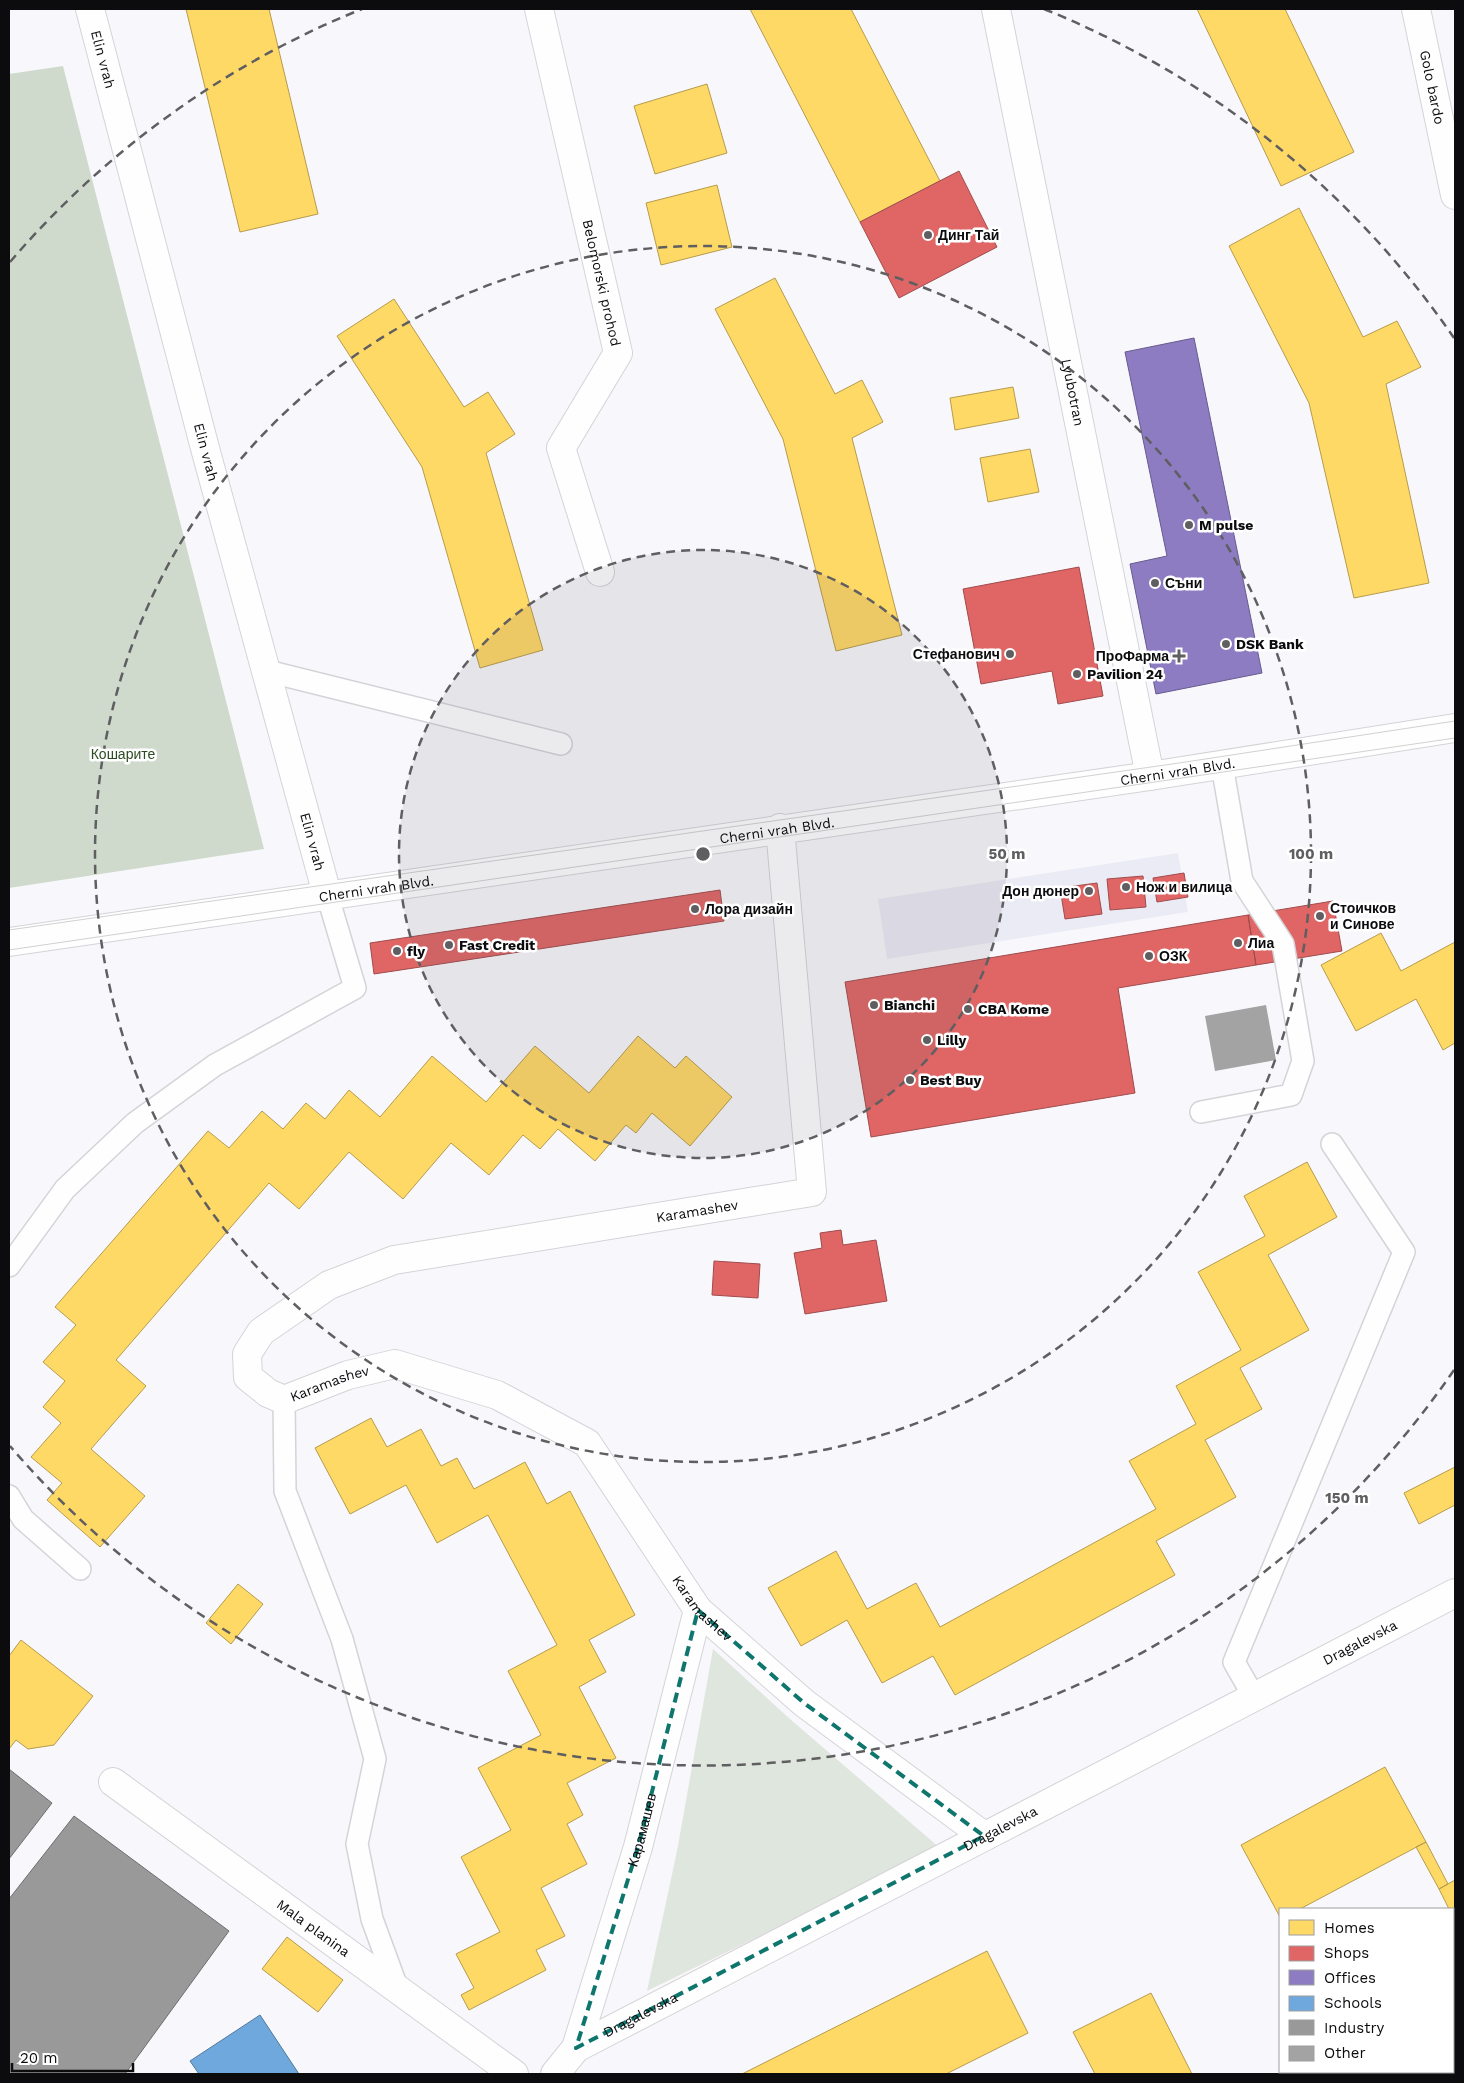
<svg xmlns="http://www.w3.org/2000/svg" width="1464" height="2083" viewBox="0 0 1464 2083" font-family="'Work Sans',sans-serif">
<style>
.built{fill:#ebebf5}
.green{fill:#dfe6de}
.forest{fill:#cfdacd}
.homes{fill:#ffd966;stroke:#b69b4c}
.shops{fill:#e06666;stroke:#a04b4c}
.offices{fill:#8e7cc3;stroke:#675a8d}
.schools{fill:#6fa8dc;stroke:#51799e}
.industry{fill:#999;stroke:#6f6e6f}
.building{fill:#a3a3a3}
.lines{fill:none;stroke-linecap:round;stroke-linejoin:round}
.service-casing{stroke:#d4d4d8;stroke-width:24}
.minor-casing{stroke:#d4d4d8;stroke-width:30}
.secondary-casing{stroke:#d4d4d8;stroke-width:30}
.service{stroke:#fefeff;stroke-width:21}
.minor{stroke:#fefeff;stroke-width:28}
.secondary{stroke:#fefeff;stroke-width:28}
.tram{stroke:#d1d1d2;stroke-width:1}
.marked{fill:none;stroke:#0f766e;stroke-width:4;stroke-dasharray:10 6;stroke-linejoin:round}
.ring{fill:none;stroke:#5f5e61;stroke-width:2.5;stroke-dasharray:9 6}
.poi-dot{fill:#5f5e61;stroke:#fff;stroke-width:2}
.labels{text-anchor:middle;dominant-baseline:central;stroke-width:5;stroke-linejoin:round;paint-order:stroke}
.street-label{font-size:14px;fill:#0c0b0e;stroke:#fff}
.poi-label{font-size:14px;font-weight:bold;fill:#0c0b0e;stroke:#fff;text-anchor:start}
.park-label{font-size:14px;fill:#2c4a21;stroke:#fff}
.centre{fill:#5f5e61;stroke:#fff;stroke-width:2.5}
.ring-label{font-size:15px;text-anchor:middle;font-weight:bold;fill:#5f5e61;stroke:#fff;stroke-width:5;stroke-linejoin:round;paint-order:stroke}
</style>
<rect width="100%" height="100%" fill="#f8f8fc"/>
<!-- built -->
<path class="built" d="M1178,853L1188,912L887,959L878,899Z"/>
<!-- green -->
<path class="green" d="M713,1649L790,1719L940,1848L647,1991L677,1851Z"/>
<!-- forest -->
<path class="forest" d="M63,66L264,849L9,888V74Z"/>
<!-- homes -->
<path class="homes" d="M186,9H269L318,214L240,232Z
M750,9H851L940,181L860,222Z
M1197,9H1285L1354,152L1281,186Z
M707,84L727,153L655,174L634,106Z
M717,185L732,247L661,265L646,203Z
M1299,208L1363,337L1397,321L1421,367L1386,384L1429,583L1354,598L1309,403L1229,246Z
M775,278L835,394L862,380L883,422L852,438L902,635L836,651L783,439L715,309Z
M394,299L464,407L488,392L515,434L486,453L543,650L480,668L422,467L337,336Z
M1013,387L1019,418L955,430L950,398Z
M1030,449L1039,492L988,502L980,458Z
M1381,933L1401,971L1455,942V1043L1443,1050L1416,999L1356,1031L1321,965Z
M638,1036L675,1068L686,1056L732,1097L690,1146L652,1113L636,1133L626,1125L595,1161L558,1129L540,1149L523,1135L489,1175L451,1143L403,1199L349,1152L299,1209L269,1183L116,1360L146,1386L91,1449L145,1496L100,1547L47,1500L62,1483L31,1457L61,1423L43,1407L65,1381L43,1362L76,1325L55,1307L208,1131L229,1148L262,1111L283,1129L306,1103L325,1119L349,1090L380,1117L432,1056L486,1102L535,1046L589,1093Z
M1307,1162L1337,1217L1268,1255L1309,1330L1240,1368L1262,1409L1205,1440L1236,1497L1156,1541L1175,1575L955,1695L933,1656L882,1683L847,1620L801,1646L768,1588L836,1551L867,1609L916,1583L940,1627L1156,1509L1129,1461L1196,1424L1176,1386L1241,1350L1198,1272L1265,1236L1244,1196Z
M371,1418L387,1447L421,1429L441,1466L457,1458L474,1489L525,1462L547,1504L570,1491L635,1615L589,1640L606,1672L579,1687L616,1758L567,1783L583,1815L567,1824L587,1864L541,1888L565,1936L536,1950L546,1970L469,2010L461,1995L474,1988L456,1954L500,1932L461,1857L511,1830L478,1768L541,1735L508,1671L557,1645L488,1515L437,1543L406,1485L350,1514L315,1448Z
M1455,1467V1505L1419,1524L1404,1493Z
M238,1584L263,1604L231,1644L206,1623Z
M21,1640L93,1696L54,1745L28,1749L16,1740L9,1749V1656Z
M1385,1767L1426,1842L1300,1909H1280V1917L1241,1845Z
M1426,1842L1448,1884L1439,1889L1416,1847Z
M1455,1880V1921L1453,1909H1449L1439,1889Z
M287,1937L343,1980L318,2012L262,1969Z
M987,1951L1028,2033L946,2074H742Z
M1151,1993L1192,2074H1095L1073,2032Z"/>
<!-- shops -->
<path class="shops" d="M959,171L997,247L899,298L860,222Z
M1079,567L1103,696L1058,704L1052,671L981,684L963,589Z
M1184,873L1188,897L1157,902L1153,878Z
M1143,876L1146,907L1110,910L1107,879Z
M1097,883L1102,914L1065,919L1060,888Z
M720,890L724,921L374,974L370,943Z
M1333,901L1342,951L1256,965L1248,915Z
M1248,915L1256,965L1118,988L1135,1093L871,1137L845,982Z
M841,1230L843,1245L876,1240L887,1301L805,1314L794,1253L822,1248L820,1233Z
M714,1261L760,1264L758,1298L712,1295Z"/>
<!-- offices -->
<path class="offices" d="M1194,338L1262,673L1156,694L1130,564L1167,556L1125,352Z"/>
<!-- schools -->
<path class="schools" d="M260,2015L299,2074H199L190,2061Z"/>
<!-- industry -->
<path class="industry" d="M9,1769L52,1803L9,1859Z
M74,1816L229,1931L125,2074H9V1899Z"/>
<!-- building -->
<path class="building" d="M1266,1005L1276,1060L1215,1071L1205,1016Z"/>
<g class="lines">
<!-- service casing -->
<g class="service-casing">
<path id="service" d="M267,671L561,744
M1201,1112L1291,1095L1303,1061L1283,944L1242,881L1222,765
M9,1266L65,1189L135,1123L215,1065L355,988L327,894
M284,1400L285,1491L342,1639L375,1759L357,1844L372,1919L398,1990
M9,1496L23,1519L80,1569
M1254,1697L1234,1662L1404,1252L1332,1144"/>
</g>
<!-- minor casing -->
<g class="minor-casing">
<g id="minor">
<path id="s1" d="M90,9L206,452L327,894"/>
<path id="s2" d="M539,9L618,353L561,448L600,572"/>
<path id="s3" d="M996,9L1150,776"/>
<path id="s4" d="M1416,9L1455,195"/>
<path id="s5" d="M780,828L812,1192L394,1260L329,1285L261,1332L247,1354L248,1377L268,1393L284,1400L348,1375L395,1364L497,1395L587,1443L698,1610L804,1703L984,1836"/>
<path id="s6" d="M113,1782L514,2074"/>
<path id="s7" d="M576,2048L638,1847L698,1610"/>
<path d="M1369,2072L1370,2074"/>
<path id="s8" d="M555,2074L576,2048L1455,1593"/>
</g>
</g>
<!-- secondary casing -->
<g class="secondary-casing">
<g id="secondary">
<path id="s9" d="M9,942L1150,776L1455,728"/>
</g>
</g>
<!-- service -->
<use href="#service" class="service"/>
<!-- minor -->
<use href="#minor" class="minor"/>
<!-- secondary -->
<use href="#secondary" class="secondary"/>
<!-- tram -->
<path class="tram" d="M9,930L1179,763L1455,721
M9,950L1455,738"/>
</g>
<!-- marked area -->
<path class="marked" d="M698,1610L804,1703L984,1836L576,2048L638,1847Z"/>
<!-- distance rings -->
<circle cx="703" cy="854" r="304" fill="#5f5e61" fill-opacity=".12"/>
<g class="ring">
<circle cx="703" cy="854" r="304"/>
<circle cx="703" cy="854" r="608"/>
<path d="M1454 1370A911 911 0 0 1 10 1446M10 262A911 911 0 0 1 362 9M1044 9A911 911 0 0 1 1454 338"/>
</g>
<!-- markers -->
<g class="poi-dot">
<circle cx="928" cy="235" r="5"/>
<circle cx="1189" cy="525" r="5"/>
<circle cx="1155" cy="583" r="5"/>
<circle cx="1226" cy="644" r="5"/>
<circle cx="1010" cy="654" r="5"/>
<path d="M1176.5 648.5h5v5h5v5h-5v5h-5v-5h-5v-5h5z"/>
<circle cx="1077" cy="674" r="5"/>
<circle cx="1126" cy="887" r="5"/>
<circle cx="1089" cy="891" r="5"/>
<circle cx="695" cy="909" r="5"/>
<circle cx="1320" cy="916" r="5"/>
<circle cx="1238" cy="943" r="5"/>
<circle cx="449" cy="945" r="5"/>
<circle cx="397" cy="951" r="5"/>
<circle cx="1149" cy="956" r="5"/>
<circle cx="874" cy="1005" r="5"/>
<circle cx="968" cy="1009" r="5"/>
<circle cx="927" cy="1040" r="5"/>
<circle cx="910" cy="1080" r="5"/>
</g>
<g class="labels">
<!-- street labels -->
<g class="street-label">
<text stroke="none"><textPath href="#s1" startOffset="52">Elin vrah</textPath></text>
<text stroke="none"><textPath href="#s4" startOffset="80">Golo bardo</textPath></text>
<text stroke="none"><textPath href="#s2" startOffset="281">Belomorski prohod</textPath></text>
<text stroke="none"><textPath href="#s3" startOffset="391">Lyubotran</textPath></text>
<text stroke="none"><textPath href="#s1" startOffset="458">Elin vrah</textPath></text>
<text stroke="none"><textPath href="#s9" startOffset="1181">Cherni vrah Blvd.</textPath></text>
<text stroke="none"><textPath href="#s9" startOffset="776">Cherni vrah Blvd.</textPath></text>
<text stroke="none"><textPath href="#s1" startOffset="862">Elin vrah</textPath></text>
<text stroke="none"><textPath href="#s9" startOffset="371">Cherni vrah Blvd.</textPath></text>
<text transform="translate(697 1211) rotate(-9)">Karamashev</text>
<text stroke="none"><textPath href="#s5" startOffset="1082">Karamashev</textPath></text>
<text stroke="none"><textPath href="#s5" startOffset="1561">Karamashev</textPath></text>
<text stroke="none"><textPath href="#s8" startOffset="916">Dragalevska</textPath></text>
<text stroke="none"><textPath href="#s8" startOffset="511">Dragalevska</textPath></text>
<text stroke="none"><textPath href="#s7" startOffset="228">Карамашев</textPath></text>
<text stroke="none"><textPath href="#s6" startOffset="248">Mala planina</textPath></text>
<text stroke="none"><textPath href="#s8" startOffset="106">Dragalevska</textPath></text>
</g>
<!-- poi labels -->
<g class="poi-label">
<text x="938" y="235">Динг Тай</text>
<text x="1199" y="525">M pulse</text>
<text x="1165" y="583">Съни</text>
<text x="1236" y="644">DSK Bank</text>
<text x="1000" y="654" text-anchor="end">Стефанович</text>
<text x="1169" y="656" text-anchor="end">ПроФарма</text>
<text x="1087" y="674">Pavilion 24</text>
<text x="1136" y="887">Нож и вилица</text>
<text x="1079" y="891" text-anchor="end">Дон дюнер</text>
<text x="1330" y="908">Стоичков<tspan x="1330" dy="16">и Синове</tspan></text>
<text x="705" y="909">Лора дизайн</text>
<text x="1248" y="943">Лиа</text>
<text x="459" y="945">Fast Credit</text>
<text x="407" y="951">fly</text>
<text x="1159" y="956">ОЗК</text>
<text x="884" y="1005">Bianchi</text>
<text x="978" y="1009">CBA Kome</text>
<text x="937" y="1040">Lilly</text>
<text x="920" y="1080">Best Buy</text>
</g>
<!-- park labels -->
<g class="park-label">
<text x="123" y="754">Кошарите</text>
</g>
</g>
<circle cx="703" cy="854" r="8" class="centre"/>
<g class="ring-label">
<text x="1007" y="859">50 m</text>
<text x="1311" y="859">100 m</text>
<text x="1347" y="1503">150 m</text>
</g>
<!-- border -->
<rect width="1464" height="2083" fill="none" stroke="#0c0b0e" stroke-width="20"/>
<!-- legend -->
<rect x="1279" y="1908" width="175" height="165" fill="#ffffff" stroke="#9e9d9f"/>
<rect x="1289" y="1920" width="25" height="15" fill="#ffd966" stroke="#9e9d9f"/>
<text x="1324" y="1933" font-size="15" fill="#0c0b0e">Homes</text>
<rect x="1289" y="1946" width="25" height="15" fill="#e06666" stroke="#9e9d9f"/>
<text x="1324" y="1958" font-size="15" fill="#0c0b0e">Shops</text>
<rect x="1289" y="1970" width="25" height="15" fill="#8e7cc3" stroke="#9e9d9f"/>
<text x="1324" y="1983" font-size="15" fill="#0c0b0e">Offices</text>
<rect x="1289" y="1996" width="25" height="15" fill="#6fa8dc" stroke="#9e9d9f"/>
<text x="1324" y="2008" font-size="15" fill="#0c0b0e">Schools</text>
<rect x="1289" y="2020" width="25" height="15" fill="#999999" stroke="#9e9d9f"/>
<text x="1324" y="2033" font-size="15" fill="#0c0b0e">Industry</text>
<rect x="1289" y="2046" width="25" height="15" fill="#a3a3a3" stroke="#9e9d9f"/>
<text x="1324" y="2058" font-size="15" fill="#0c0b0e">Other</text>
<!-- scale -->
<path d="M12 2063v8h121v-8" fill="none" stroke="#0c0b0e" stroke-width="2.5"/>
<text x="20" y="2063" font-size="15" fill="#0c0b0e" stroke="#ffffff" stroke-width="4" paint-order="stroke">20 m</text>
</svg>
